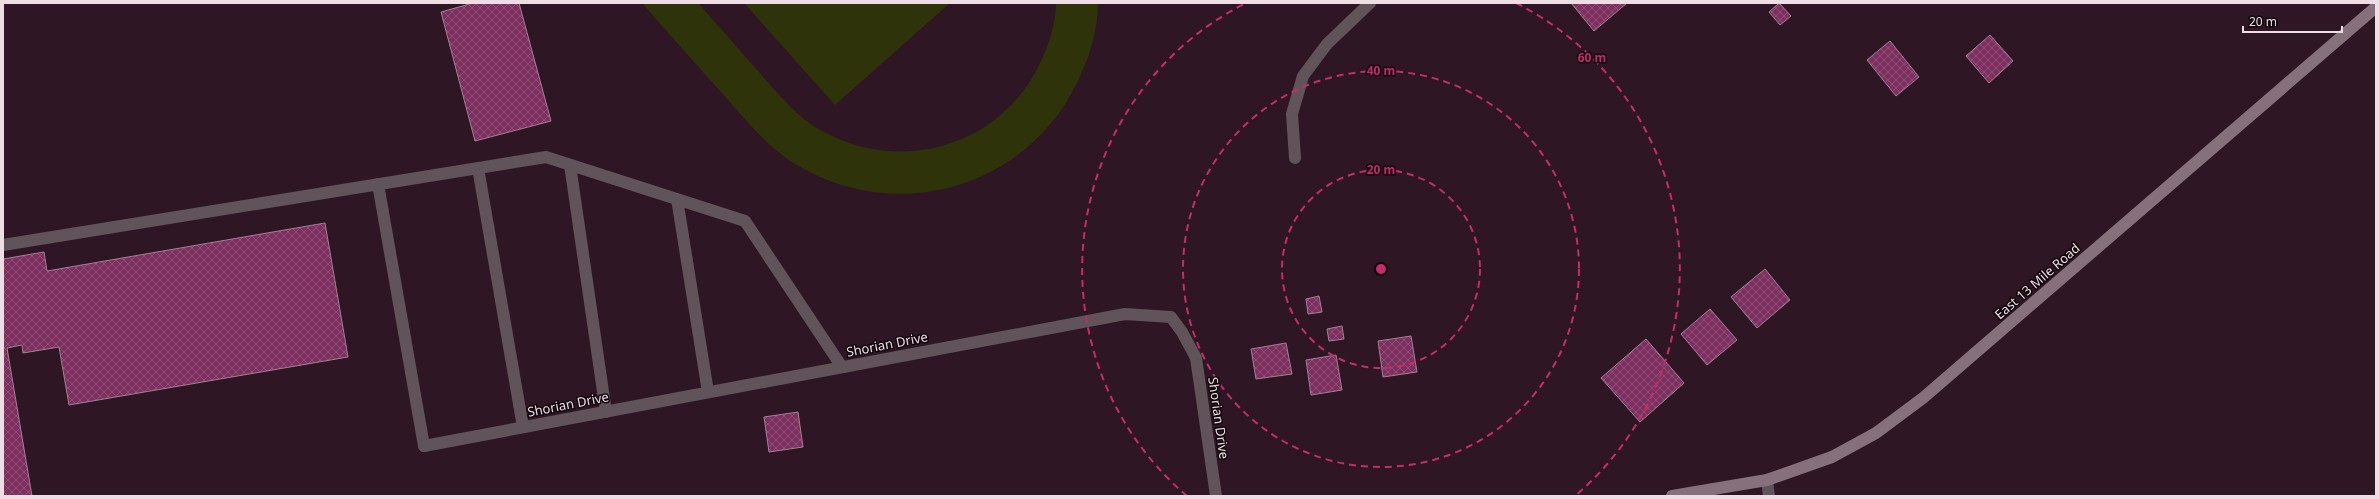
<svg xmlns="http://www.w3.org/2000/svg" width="2379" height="499" viewBox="0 0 2379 499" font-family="'Noto Sans',sans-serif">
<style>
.garden{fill:#2e330a}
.building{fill:url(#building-cross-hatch);stroke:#a18192}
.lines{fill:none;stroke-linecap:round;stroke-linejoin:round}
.lane{stroke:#60535a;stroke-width:12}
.street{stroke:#60535a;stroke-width:12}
.secondary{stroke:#85707b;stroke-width:12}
.ring{fill:none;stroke:#c62c69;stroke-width:2;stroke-dasharray:7 5}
.labels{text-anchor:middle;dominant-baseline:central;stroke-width:3;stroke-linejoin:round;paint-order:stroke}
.street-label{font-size:13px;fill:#efdde6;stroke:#10060b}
.centre{fill:#c62c69;stroke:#10060b;stroke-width:2}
.ring-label{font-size:12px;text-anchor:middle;font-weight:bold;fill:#c62c69;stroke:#10060b;stroke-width:3;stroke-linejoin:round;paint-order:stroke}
</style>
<defs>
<pattern id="building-cross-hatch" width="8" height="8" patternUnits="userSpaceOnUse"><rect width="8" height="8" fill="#7d3060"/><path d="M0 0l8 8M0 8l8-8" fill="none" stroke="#904e77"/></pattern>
</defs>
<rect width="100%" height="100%" fill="#2e1624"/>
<!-- garden -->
<path class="garden" d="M642,3H698C718,26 738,48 758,71C778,93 797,118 824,132C904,175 1003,145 1041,61C1049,44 1056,22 1056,3H1098C1098,30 1089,59 1077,83C1027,186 902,224 802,168C769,150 745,119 721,92C694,62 668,33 642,3Z
M744,3H950L835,105Z"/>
<!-- building -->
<path class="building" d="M473,3H519L551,121L475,141L441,12Z
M1571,3H1627L1594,31Z
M1779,3L1791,16L1780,25L1769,12Z
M1990,35L2013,61L1989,83L1966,56Z
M1890,41L1919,77L1896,96L1867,60Z
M325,223L348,357L69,405L59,347L23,353L22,345L7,348L32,496H3V259L44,252L47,271Z
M1765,269L1790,300L1757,328L1731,297Z
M1319,296L1322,312L1308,314L1306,299Z
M1710,309L1737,340L1707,365L1681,334Z
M1342,326L1344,339L1329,341L1327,329Z
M1411,336L1417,372L1383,377L1378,341Z
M1646,339L1684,383L1640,422L1601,378Z
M1286,343L1292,374L1256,379L1251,349Z
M1336,355L1342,390L1311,395L1306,360Z
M798,412L803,447L769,452L764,417Z"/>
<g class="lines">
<!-- lane -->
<path class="lane" d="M570,165L606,412
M478,168L523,427
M378,184L424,446
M677,199L708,392
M3,245L546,157L745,221L842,367"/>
<!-- street -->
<path class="street" d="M1295,158L1292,114L1303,76L1327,44L1370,3
M424,446L1125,314L1171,317L1182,332L1196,358L1216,496
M1767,480L1769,496"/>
<!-- secondary -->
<path class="secondary" d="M1672,496L1767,480L1832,457L1876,433L1923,398L2376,7"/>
</g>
<!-- distance rings -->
<g class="ring">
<circle cx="1381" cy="269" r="99"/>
<circle cx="1381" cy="269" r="198"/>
<path d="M1187 496A298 298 0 0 1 1246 3M1516 3A298 298 0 0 1 1575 496"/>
</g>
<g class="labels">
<!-- street labels -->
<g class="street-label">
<text transform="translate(2037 281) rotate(-41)">East 13 Mile Road</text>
<text transform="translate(887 344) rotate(-11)">Shorian Drive</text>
<text transform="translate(568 404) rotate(-11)">Shorian Drive</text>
<text transform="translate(1219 418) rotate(82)">Shorian Drive</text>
</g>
</g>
<circle cx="1381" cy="269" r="6" class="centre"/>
<g class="ring-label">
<text x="1592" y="62">60 m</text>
<text x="1381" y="75">40 m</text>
<text x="1381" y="174">20 m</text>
</g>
<!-- border -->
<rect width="2379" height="499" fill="none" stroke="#efdde6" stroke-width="8"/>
<!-- scale -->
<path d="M2243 26v6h99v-6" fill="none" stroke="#efdde6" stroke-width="2"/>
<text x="2249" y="26" font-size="12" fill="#efdde6" stroke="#10060b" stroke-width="3" paint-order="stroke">20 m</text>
</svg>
